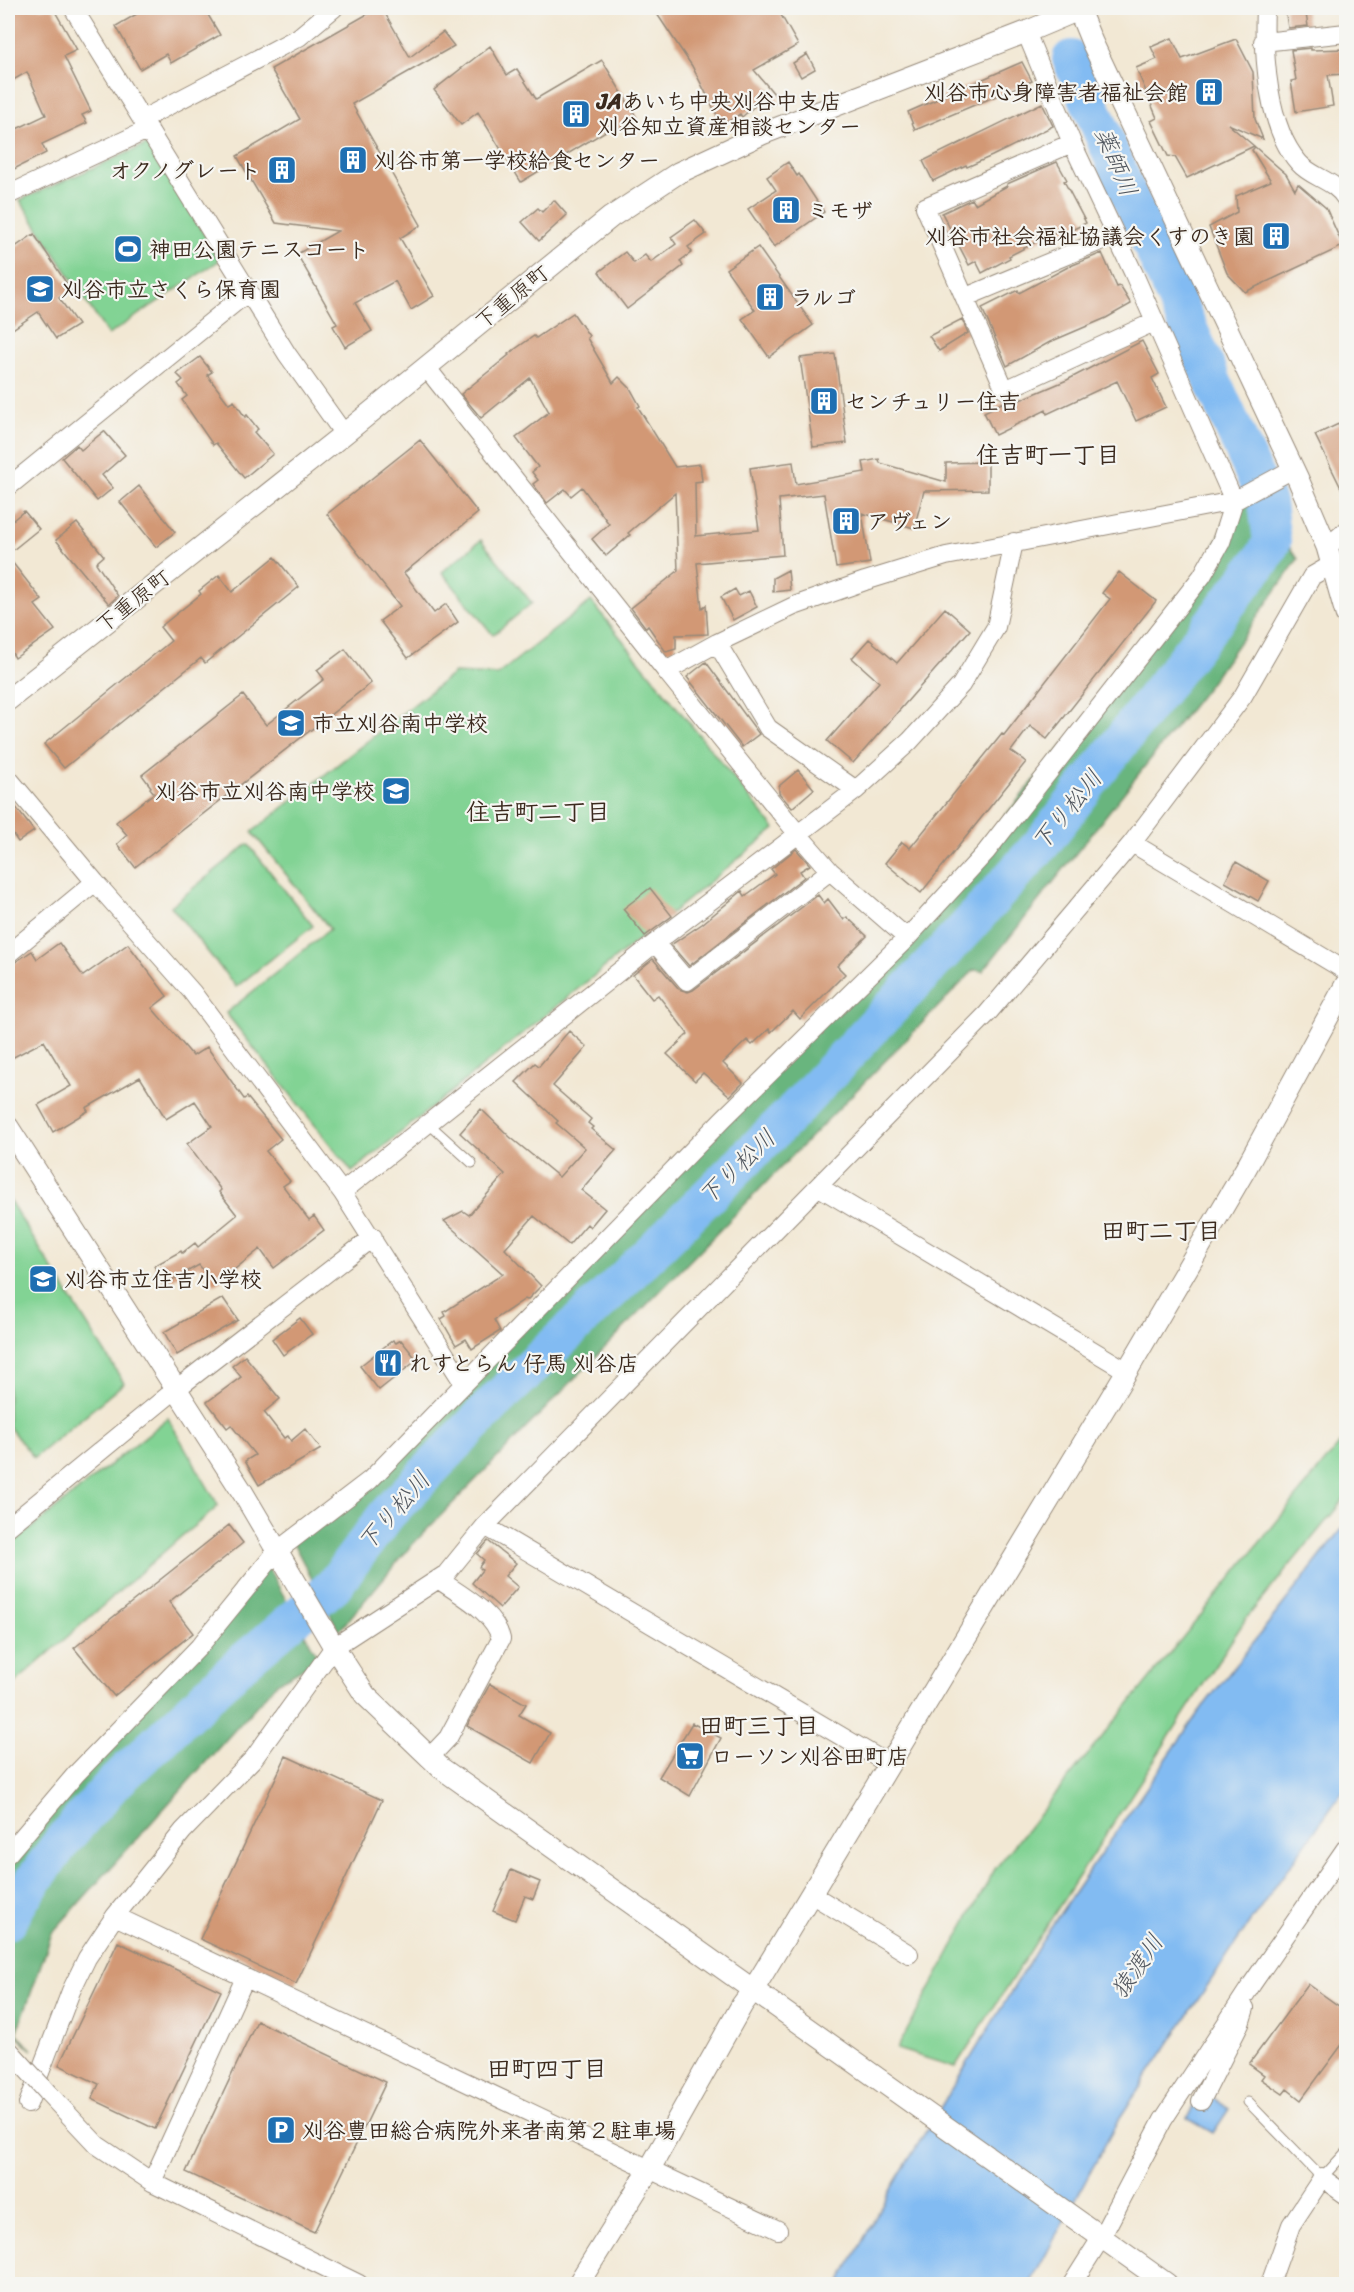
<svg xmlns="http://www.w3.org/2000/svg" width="1354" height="2292" viewBox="0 0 1354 2292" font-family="Sriracha,'Klee One',sans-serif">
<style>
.green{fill:#82d394;stroke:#5e7e59;stroke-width:1.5}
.forest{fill:#69b57e;stroke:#52704e;stroke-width:1.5}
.water{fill:#82bbf2;stroke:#5e7288;stroke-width:1.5}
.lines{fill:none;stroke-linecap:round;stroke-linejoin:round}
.river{stroke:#82bbf2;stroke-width:38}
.building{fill:#d29874}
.service-casing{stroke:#968979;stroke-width:11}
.minor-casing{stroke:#968979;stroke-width:20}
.tertiary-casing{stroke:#968979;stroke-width:23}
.service{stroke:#fff;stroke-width:9}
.minor{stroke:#fff;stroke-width:18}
.tertiary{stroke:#fff;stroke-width:21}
.minor-bridge-casing{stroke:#968979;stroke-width:20;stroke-linecap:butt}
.minor-bridge{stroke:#fff;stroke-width:18}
.labels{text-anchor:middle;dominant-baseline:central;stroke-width:4.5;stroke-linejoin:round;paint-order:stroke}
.poi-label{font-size:22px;font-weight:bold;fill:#3b2a1e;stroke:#f6f6f2;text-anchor:start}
.street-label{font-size:22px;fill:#3b2a1e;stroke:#f6f6f2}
.water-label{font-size:24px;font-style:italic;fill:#50565e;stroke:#f6f6f2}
.neighbourhood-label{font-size:24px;font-weight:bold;fill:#3b2a1e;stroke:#f6f6f2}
</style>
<rect width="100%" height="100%" fill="#f6f6f2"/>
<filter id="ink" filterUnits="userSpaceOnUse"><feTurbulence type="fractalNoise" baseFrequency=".0167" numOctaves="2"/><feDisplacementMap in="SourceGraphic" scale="12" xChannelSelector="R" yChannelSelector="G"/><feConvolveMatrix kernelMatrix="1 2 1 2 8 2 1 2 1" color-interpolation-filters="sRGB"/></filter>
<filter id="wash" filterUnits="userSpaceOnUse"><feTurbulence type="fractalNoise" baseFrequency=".008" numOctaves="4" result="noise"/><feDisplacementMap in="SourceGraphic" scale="24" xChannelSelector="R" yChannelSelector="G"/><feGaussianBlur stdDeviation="1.35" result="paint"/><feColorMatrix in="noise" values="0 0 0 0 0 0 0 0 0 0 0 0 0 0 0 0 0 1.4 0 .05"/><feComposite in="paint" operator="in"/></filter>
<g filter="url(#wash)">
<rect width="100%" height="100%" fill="#f2e8d4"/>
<!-- green -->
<path class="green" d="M148,144L220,260L108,335L20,200Z
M481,540L532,603L493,635L442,572Z
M591,601L775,829L352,1172L226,1013L330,929L252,832L454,673L497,675Z
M248,844L313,926L236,987L171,906Z
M8,1198L124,1383L34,1458L8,1426Z
M168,1418L218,1505L213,1511L183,1535L8,1689V1547Z
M1346,1436V1497L1245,1620L955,2067L897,2049L995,1869Z"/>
<!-- forest -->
<path class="forest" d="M1250,493L1298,559L1209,685L983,971L974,970L410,1547L339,1631L292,1541L370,1480L899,945L1202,576L1234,501Z
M266,1564L319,1659L277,1683L52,1933L17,2033L32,2050L8,2028V1854Z"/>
<!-- water -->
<path class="water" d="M1346,1524V1787L1243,1932L1119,2119L1030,2284H839L895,2182L1050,1928L1198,1713Z
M1202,2090L1229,2109L1213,2133L1187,2118Z"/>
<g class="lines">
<!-- river -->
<path class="river" d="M8,1921L23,1895L63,1840L111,1786L242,1663L333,1586L387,1514L500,1397L622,1281L789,1116L966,928L1043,842L1263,558L1272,542L1267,503L1124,184L1071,59"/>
</g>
<g id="blocks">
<!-- building -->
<path class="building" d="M8,8H53L77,50L64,56L91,111L82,115L87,123L42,144L46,153L8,172V133L46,115L27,72L8,83Z
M147,8H204L220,35L171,63L166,54L140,69L116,26Z
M378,8H382L410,57L443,32L454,46L352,104L421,225L400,238L434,296L411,310L395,281L355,303L372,331L345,347L333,326L337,324L297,254L338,231L276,223L237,156L300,119L271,69Z
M653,8H777L798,45L754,70L780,101L761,109L757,104L742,117L740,114L722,125L692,66Z
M1285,8H1305L1308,26L1288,28Z
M1172,38L1182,59L1236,39L1253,72L1255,119L1263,139L1228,124L1254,146L1187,178L1175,157L1168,156L1151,121L1157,118L1136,68L1157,59L1151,47Z
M490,46L507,75L517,69L536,99L602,60L637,118L617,130L614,126L521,182L478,112L461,125L434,90Z
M1311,48V50L1347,49V74L1328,75L1333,106L1296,112L1291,81L1296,80L1291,50Z
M807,54L815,69L801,77L793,63Z
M1022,62L1032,81L915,130L908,112Z
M1042,103L1053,126L992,156L967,167L966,165L933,181L923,161Z
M1255,147L1286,174L1295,190L1298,184L1326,208L1343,246L1245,292L1227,273L1209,227L1237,212L1236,196L1271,181L1252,150Z
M788,162L797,176L799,174L824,212L774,247L748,209L776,190L767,177Z
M1057,162L1067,180L1064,181L1086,223L1060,236L1057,231L1009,256L1010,258L982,273L976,261L969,265L942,213L972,199L975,204L1007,186V184Z
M554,200L567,215L539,241L522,222L538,208L542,212Z
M695,220L706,234L688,247L692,252L680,261L683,266L627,309L599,272L625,252L634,263L645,255L651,262L676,244L671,237Z
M34,234L71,290L59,298L78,325L56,339L38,312L8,332V252Z
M758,247L813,325L769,357L742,319L755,310L726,269Z
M1102,253L1117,287L1120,286L1131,304L1106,318L1050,342L1007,366L982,308L1018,290L1019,293L1068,267Z
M573,313L589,336L587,338L613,383L619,377L630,388L640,406L638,407L675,467L700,464L702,481L695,482L696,536L759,530L750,468L793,462L796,484L865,472L863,462L879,459L880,463L946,482V463L988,462V490L924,491L914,528L862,513L870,563L836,568L824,494L779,499L783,555L697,563L702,608L706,605L708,634L676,635V649L666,652L648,626L646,628L631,608L678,571L675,493L628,533L630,535L606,556L592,539L609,524L582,487L571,496L565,489L547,503L533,484L538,480L532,472L538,467L516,438L549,412L530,378L481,418L461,394L509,355L508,354L534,336L536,338Z
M962,319L968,333L939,351L929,336Z
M1142,341L1159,374L1152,378L1166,407L1136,421L1117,381L1047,414L1046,410L995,435L984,412L1006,401L1018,396L1020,400L1067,380Z
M835,354L847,443L813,447L800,358Z
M200,357L212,372L207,375L229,404L234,401L245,417L247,415L258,429L254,432L273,454L244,478L216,443L213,445L182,400L187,396L178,384L183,380L177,374Z
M1347,420V500L1315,435Z
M104,431L125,455L102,475L113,488L97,501L62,458L77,445L81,450Z
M420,440L478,513L404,573L434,613L446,604L458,622L408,658L380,621L400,606L327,514Z
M139,486L175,532L156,547L120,502Z
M24,511L39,529L8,554V524Z
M77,523L104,556L96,563L118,596L109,604L56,540Z
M8,557L42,600L35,605L55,630L15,658L8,646Z
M275,557L299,587L205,663L201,658L64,768L44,744L171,641L160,627L201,594L199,591L219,575L232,592Z
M788,570L790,590L773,592V578Z
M1119,572L1156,601L1047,739L1030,726L1011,751L1026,762L921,893L885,863L902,842L910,848L1002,734L1004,735L1110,599L1102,593Z
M735,589L739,596L749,591L757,607L733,620L721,597Z
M945,608L970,630L853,763L827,741L879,682L852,658L869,639L897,663Z
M345,649L371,683L135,867L117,844L127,835L116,822L154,793L150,788L151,787L142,775L243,695L266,725L324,679L317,670Z
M706,662L759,734L742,747L687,677Z
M798,770L814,789L792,808L779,793V786Z
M8,797L34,831L18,842L8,827Z
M796,849L810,865L800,871L804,877L689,966L671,945L702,924L742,891L745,896L775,874L771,869Z
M1236,862L1269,881L1258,901L1225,882Z
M650,888L672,916L645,936L623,909Z
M818,895L824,903L828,899L844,920L847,917L867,936L837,966L845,974L800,1019L793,1011L771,1032L769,1029L752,1045L747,1040L723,1063L743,1083L730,1096L703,1073L695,1081L667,1054L688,1034L658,995L652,999L633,975L653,959L679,989L688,992L693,990Z
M59,943L83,976L128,944L167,996L152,1008L193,1056L207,1047L244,1099L247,1097L281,1139L266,1151L290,1181L283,1186L309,1220L314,1216L324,1230L274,1268L260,1249L215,1285L199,1265L165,1284L154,1266L181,1251L182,1253L195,1243L198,1247L237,1215L219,1192L221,1190L187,1144L212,1126L195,1101L166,1119L140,1077L86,1108L88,1111L53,1132L38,1105L71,1086L44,1041L8,1060V967L32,951L37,959Z
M569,1031L587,1047L553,1086L591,1119L588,1123L593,1127L591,1129L616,1150L581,1190L605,1209L590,1227L587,1224L569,1245L534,1216L505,1249L541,1286L527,1300L525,1299L494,1320L500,1331L472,1349L466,1339L456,1345L441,1319L446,1316L444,1312L503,1274L444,1221L463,1211L469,1215L505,1174L460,1133L481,1109L510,1137L559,1177L585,1148L556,1123L558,1121L516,1082L535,1063L539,1066Z
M223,1298L238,1320L177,1355L164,1332Z
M300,1318L312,1334L283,1355L272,1339Z
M393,1340L396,1343L401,1340L417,1360L379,1390L360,1366Z
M245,1356L280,1399L264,1412L284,1438L288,1436L291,1441L305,1429L321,1449L259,1485L245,1461L255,1455L231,1425L227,1428L207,1402L241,1377L232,1366Z
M229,1525L243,1543L169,1602L193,1633L114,1696L74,1648Z
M488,1541L516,1563L505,1576L518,1587L500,1608L472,1583L482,1570L479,1567L484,1560L477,1554Z
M490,1684L526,1704L519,1715L550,1733L533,1763L467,1726Z
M692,1723L721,1738L690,1796L659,1777Z
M286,1756L382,1800L296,1984L200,1939Z
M511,1870L540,1882L533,1899L525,1896L515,1920L493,1911Z
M118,1942L221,1991L155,2129L92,2099L99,2084L59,2065Z
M1308,1984L1347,2012V2038L1301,2100L1287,2089L1283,2094L1261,2079L1264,2075L1249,2064Z
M257,2021L386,2082L314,2232L186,2172Z"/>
</g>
</g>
<g filter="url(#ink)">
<use href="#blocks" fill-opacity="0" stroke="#968979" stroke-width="1.5"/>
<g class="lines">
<!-- service casing -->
<g class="service-casing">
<path id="service" d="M429,1124L472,1163
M1248,2102L1322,2178L1346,2152"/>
</g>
<!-- minor casing -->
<g class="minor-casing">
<path id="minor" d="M73,8L287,354L344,434
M1265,8C1263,54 1267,127 1299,163C1312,178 1335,180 1346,199
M1263,42L1346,33
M143,119L299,37L334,8
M1072,143L925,207L1005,390L1154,322
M8,195L149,129
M966,297L1115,235
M426,367L666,671
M8,487L248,292
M1327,547L1346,531
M717,643L768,728L856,790
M8,778L95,882L192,992L342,1192L464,1384L370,1480L277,1551L199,1647L76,1774L8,1854
M1132,843L1346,971
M907,938L830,871L797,833L666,671L717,643L794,606L865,581L946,556L1234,501L1133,272L1072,143L1026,32
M655,943L687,981L830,871
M8,954L95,882
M819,1187L1127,1371
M342,1192L655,943L856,790L910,741L961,685L996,627L1014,542
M464,1384L723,1119L907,938L986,852L1202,576L1221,542L1234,501L1293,469
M485,1526L890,1765
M8,1527L175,1390L373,1237
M429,1758L448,1738L501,1639C495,1612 459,1594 438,1579
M811,1894L909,1954
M115,1916L778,2230
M49,2094L97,2145L152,2182L359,2284
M1201,2101L1240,2024L1245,2008
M28,2104L71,1991L87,1958L115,1916L183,1831L254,1758L334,1647L446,1574L485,1526L987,1014L1132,843L1243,696L1312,576L1333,564
M152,2182L245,1978
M1072,2284L1101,2238L1163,2120L1252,1984L1346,1848
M1270,2284L1291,2225L1322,2178L1346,2195"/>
</g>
<!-- tertiary casing -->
<g class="tertiary-casing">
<path id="tertiary" d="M1078,8L1092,42L1298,479L1327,547L1346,614
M8,700L344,434L611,217L678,173L762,134L1026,32L1083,8
M8,1127L243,1493L334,1647L365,1695L441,1768L1167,2284
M578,2284L649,2170L742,2005L753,1990L1127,1371L1246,1168L1346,984"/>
</g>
<!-- service -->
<use href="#service" class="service"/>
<!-- minor -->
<use href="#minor" class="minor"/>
<!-- tertiary -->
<use href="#tertiary" class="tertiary"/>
<!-- minor-bridge casing -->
<g class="minor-bridge-casing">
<path id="minor-bridge" d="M9,2050L49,2094"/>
</g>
<!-- minor-bridge -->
<use href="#minor-bridge" class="minor-bridge"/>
</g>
</g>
<!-- icons -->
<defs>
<g id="building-square" transform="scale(1.5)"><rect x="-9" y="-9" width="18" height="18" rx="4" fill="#1f6fb2" stroke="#f6f6f2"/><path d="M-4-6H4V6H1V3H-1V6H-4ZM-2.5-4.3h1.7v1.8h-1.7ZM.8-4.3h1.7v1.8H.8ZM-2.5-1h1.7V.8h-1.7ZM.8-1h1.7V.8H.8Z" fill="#fff"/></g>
<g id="stadium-square" transform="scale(1.5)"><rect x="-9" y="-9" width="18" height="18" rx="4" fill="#1f6fb2" stroke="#f6f6f2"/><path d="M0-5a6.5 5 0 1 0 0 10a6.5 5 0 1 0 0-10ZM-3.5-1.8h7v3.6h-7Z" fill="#fff"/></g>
<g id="school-square" transform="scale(1.5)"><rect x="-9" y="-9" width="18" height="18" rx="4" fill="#1f6fb2" stroke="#f6f6f2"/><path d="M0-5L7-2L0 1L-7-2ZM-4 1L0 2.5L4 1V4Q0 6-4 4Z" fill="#fff"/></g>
<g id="restaurant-square" transform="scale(1.5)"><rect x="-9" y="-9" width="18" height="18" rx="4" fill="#1f6fb2" stroke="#f6f6f2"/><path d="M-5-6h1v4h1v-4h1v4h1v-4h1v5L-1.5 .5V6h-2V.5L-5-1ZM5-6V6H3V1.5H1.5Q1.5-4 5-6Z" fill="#fff"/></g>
<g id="supermarket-square" transform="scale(1.5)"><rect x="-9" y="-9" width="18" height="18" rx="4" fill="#1f6fb2" stroke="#f6f6f2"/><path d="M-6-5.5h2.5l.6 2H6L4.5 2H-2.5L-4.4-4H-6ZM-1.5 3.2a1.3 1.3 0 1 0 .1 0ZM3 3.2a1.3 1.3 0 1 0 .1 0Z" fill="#fff"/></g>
<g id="parking-square" transform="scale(1.5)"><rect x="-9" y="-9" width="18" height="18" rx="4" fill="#1f6fb2" stroke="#f6f6f2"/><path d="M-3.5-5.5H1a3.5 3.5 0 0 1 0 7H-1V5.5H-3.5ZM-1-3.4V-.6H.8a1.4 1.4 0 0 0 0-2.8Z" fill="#fff"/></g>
</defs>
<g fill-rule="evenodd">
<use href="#building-square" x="1209" y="92"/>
<use href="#building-square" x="576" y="114"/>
<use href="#building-square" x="353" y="160"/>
<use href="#building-square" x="282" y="170"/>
<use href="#building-square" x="786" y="210"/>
<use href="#building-square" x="1276" y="236"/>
<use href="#stadium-square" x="128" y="249"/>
<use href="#school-square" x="40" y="289"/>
<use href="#building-square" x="770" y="297"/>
<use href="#building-square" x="824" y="401"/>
<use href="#building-square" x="846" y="521"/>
<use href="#school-square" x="291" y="723"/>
<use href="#school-square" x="396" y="791"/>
<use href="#school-square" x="43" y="1279"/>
<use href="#restaurant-square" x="388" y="1363"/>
<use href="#supermarket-square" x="690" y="1756"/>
<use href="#parking-square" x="281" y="2130"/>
</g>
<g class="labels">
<!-- poi labels -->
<g class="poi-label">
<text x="1188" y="92" text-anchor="end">刈谷市心身障害者福祉会館</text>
<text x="597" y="101">JAあいち中央刈谷中支店<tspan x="597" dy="25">刈谷知立資産相談センター</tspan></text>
<text x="374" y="160">刈谷市第一学校給食センター</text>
<text x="261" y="170" text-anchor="end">オクノグレート</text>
<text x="807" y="210">ミモザ</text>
<text x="1255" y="236" text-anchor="end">刈谷市社会福祉協議会くすのき園</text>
<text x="149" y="249">神田公園テニスコート</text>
<text x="61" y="289">刈谷市立さくら保育園</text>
<text x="791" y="297">ラルゴ</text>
<text x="845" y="401">センチュリー住吉</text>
<text x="867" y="521">アヴェン</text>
<text x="312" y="723">市立刈谷南中学校</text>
<text x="375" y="791" text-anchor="end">刈谷市立刈谷南中学校</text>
<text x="64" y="1279">刈谷市立住吉小学校</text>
<text x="409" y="1363">れすとらん 仔馬 刈谷店</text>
<text x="711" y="1756">ローソン刈谷田町店</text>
<text x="302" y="2130">刈谷豊田総合病院外来者南第２駐車場</text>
</g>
<!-- street labels -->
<g class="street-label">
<text transform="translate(512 297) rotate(-39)">下重原町</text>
<text transform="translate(133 601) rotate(-38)">下重原町</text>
</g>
<!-- water labels -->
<g class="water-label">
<text transform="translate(1116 162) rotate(67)">薬師川</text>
<text transform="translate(1067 810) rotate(-51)">下り松川</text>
<text transform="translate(737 1167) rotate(-44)">下り松川</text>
<text transform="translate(394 1511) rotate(-49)">下り松川</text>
<text transform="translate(1137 1966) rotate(-55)">猿渡川</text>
</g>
<!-- neighbourhood labels -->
<g class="neighbourhood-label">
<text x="1048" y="455">住吉町一丁目</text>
<text x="538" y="812">住吉町二丁目</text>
<text x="1161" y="1231">田町二丁目</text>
<text x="759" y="1726">田町三丁目</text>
<text x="547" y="2069">田町四丁目</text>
</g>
</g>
<!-- margin -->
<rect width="1354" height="2292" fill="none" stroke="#f6f6f2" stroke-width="30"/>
</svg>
